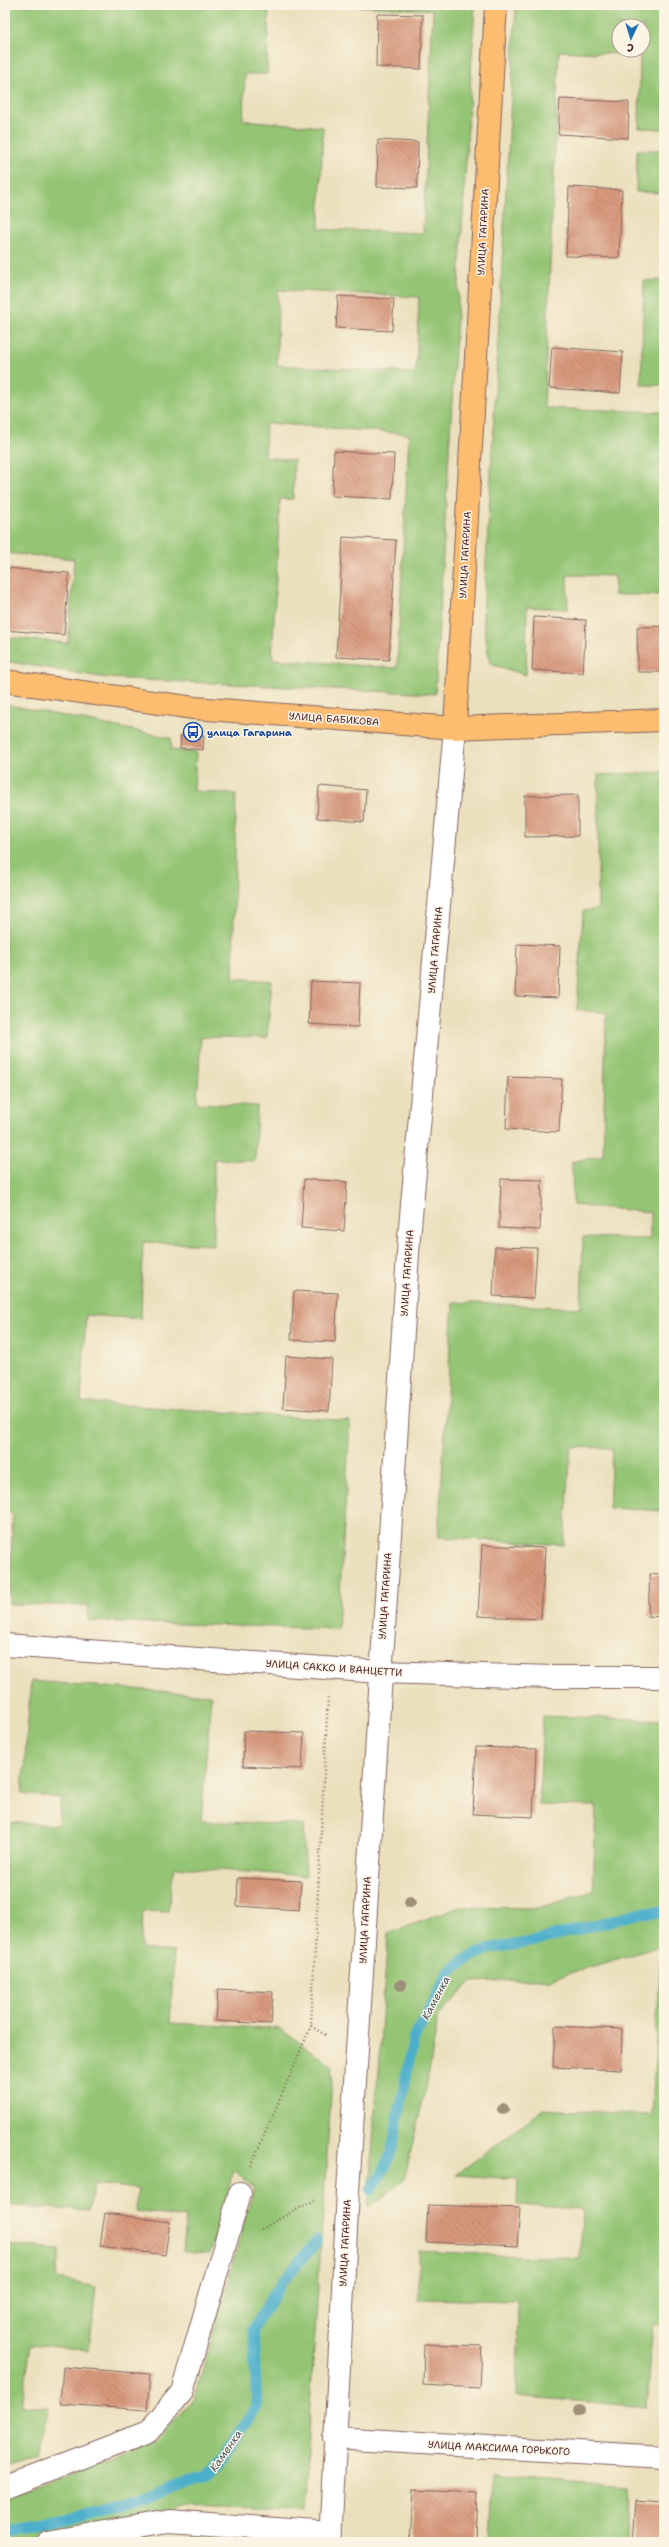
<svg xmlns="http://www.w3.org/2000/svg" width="669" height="2547" viewBox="0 0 669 2547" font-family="'Shantell Sans',sans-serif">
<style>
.green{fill:#94c575;stroke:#6f7250;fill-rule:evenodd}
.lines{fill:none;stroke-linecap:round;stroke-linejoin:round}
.stream{stroke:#4caecb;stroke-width:11}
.building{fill:url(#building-back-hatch)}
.minor-casing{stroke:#82635e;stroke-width:24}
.major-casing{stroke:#82635e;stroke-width:24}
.path{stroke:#82635e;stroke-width:2.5;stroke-dasharray:1 3;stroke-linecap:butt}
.minor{stroke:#fff;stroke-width:22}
.major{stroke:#fcbd6f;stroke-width:22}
.tree{fill:#9f9179}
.labels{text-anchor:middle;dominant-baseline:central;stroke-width:3;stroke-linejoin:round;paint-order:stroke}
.street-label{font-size:10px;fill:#4a1f2b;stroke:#fcf5e5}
.transit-label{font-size:10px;font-weight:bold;fill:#164399;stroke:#fcf5e5;text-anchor:start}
.water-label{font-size:11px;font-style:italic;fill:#4b586b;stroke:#fcf5e5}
</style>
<defs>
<pattern id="building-back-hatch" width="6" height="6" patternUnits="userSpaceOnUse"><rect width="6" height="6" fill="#d8987c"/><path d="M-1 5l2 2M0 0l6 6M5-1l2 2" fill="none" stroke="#b17b66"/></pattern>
</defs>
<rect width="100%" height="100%" fill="#fcf5e5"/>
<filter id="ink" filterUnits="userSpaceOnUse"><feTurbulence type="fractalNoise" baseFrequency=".025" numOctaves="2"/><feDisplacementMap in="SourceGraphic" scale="8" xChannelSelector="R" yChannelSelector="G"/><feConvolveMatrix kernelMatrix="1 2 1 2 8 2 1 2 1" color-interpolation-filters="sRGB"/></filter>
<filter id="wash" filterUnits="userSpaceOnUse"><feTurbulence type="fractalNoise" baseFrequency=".012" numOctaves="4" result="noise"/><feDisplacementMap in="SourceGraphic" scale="16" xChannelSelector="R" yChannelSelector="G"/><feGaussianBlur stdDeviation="0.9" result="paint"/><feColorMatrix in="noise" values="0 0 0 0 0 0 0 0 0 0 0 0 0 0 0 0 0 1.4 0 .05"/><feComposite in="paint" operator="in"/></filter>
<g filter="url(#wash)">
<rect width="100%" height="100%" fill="#ebe0bd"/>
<!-- green -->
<path class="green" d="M5,5H269L267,74H245L243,120L323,127L319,229L423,233L433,10L337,5H475L435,694L106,678L5,661V637L68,643L74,559L5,553ZM278,290L419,297L416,373L277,365ZM266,423L409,434L397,668L272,659L280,499H293L294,460L265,457Z
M516,5H664V129L639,128L640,55L559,51L544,408L664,412V595H614L615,576L567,575L568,609L527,607L526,675L490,664L483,620ZM619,26H643V50H619Z
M637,150H664V193L636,192Z
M664,280V385H641L644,281Z
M5,704L171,738V750L196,752L194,791L236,794L233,978L272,981L267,1038L201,1037L197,1103L257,1106L255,1161L214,1159V1245L143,1242L141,1319L86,1315L81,1402L350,1421L338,1629L89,1621L88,1606L9,1604L13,1513L5,1512Z
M664,772V1511L609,1508L612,1448L571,1447L564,1545L438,1537L453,1302L581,1308L583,1237L650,1239V1212L573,1205L572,1162L603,1155L606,1013L577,1010L583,911L598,909V775Z
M31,1681L211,1695L201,1821L303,1825L306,1876L174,1867L168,1912L143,1911L141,1949L174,1952L170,2023L280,2029L333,2066L303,2511L177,2508L145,2542H5V2499L157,2441L195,2397L254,2188L234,2170L209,2254L183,2252L186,2218L135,2211L138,2189L94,2184L88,2211L5,2205V1822L58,1825L61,1798L22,1794Z
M543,1716L664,1720V2324L653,2323L647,2407L516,2396L518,2301L419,2299L418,2251L580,2259L582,2209L517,2205L518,2179L456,2175L543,2109L652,2115L661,1946L550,1979L471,1982L438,2017L428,2079L404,2180L368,2208L388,1934L460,1907L538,1908L593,1891L596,1806L539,1805Z
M5,2245L60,2249L57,2279L96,2287L89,2350L31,2344L22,2406L50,2408L37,2456L5,2466Z
M492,2477L628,2487L626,2542H489Z"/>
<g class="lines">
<!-- stream -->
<path class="stream" d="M371,2190L390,2159L413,2041L449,1972L465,1960L488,1949L531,1942L641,1913L664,1912
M5,2529L73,2518L207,2478L257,2407L253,2329L281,2283L317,2241"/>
</g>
<g id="blocks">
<!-- building -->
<path class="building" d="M377,14L423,15L421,69L376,67Z
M560,99L629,102L628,138L558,134Z
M378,140L418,142L417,188L377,187Z
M569,187L622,190L619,258L566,256Z
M338,296L394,299L392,331L336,328Z
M552,347L623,352L620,393L549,388Z
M334,451L394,454L392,499L332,496Z
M343,537L396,540L389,660L336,657Z
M5,568L69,573L64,635L5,630Z
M534,617L586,620L583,673L532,670Z
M664,626V672H638L637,627Z
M181,735L204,736L203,750L180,748Z
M319,786L366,790L364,822L317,818Z
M578,795V836L525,837V796Z
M517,944L560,946L558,998L515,996Z
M311,981L360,983L358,1027L309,1024Z
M508,1077L562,1079L559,1132L506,1129Z
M304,1179L347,1182L344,1231L301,1228Z
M501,1179L542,1180L540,1230L499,1228Z
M495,1247L537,1248L534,1298L493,1296Z
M294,1291L338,1293L335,1342L291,1340Z
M286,1356L332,1359L329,1411L283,1408Z
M5,1518H8L6,1553H5Z
M482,1545L545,1548L541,1619L478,1616Z
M650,1574L664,1575V1617L648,1616Z
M244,1731L304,1733L302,1769L243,1766Z
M476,1747L536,1749L533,1817L473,1814Z
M238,1878L301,1881L299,1910L237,1906Z
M218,1989L273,1992L271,2024L216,2021Z
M555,2026L622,2029L621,2070L553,2067Z
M428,2205L520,2208L517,2246L426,2242Z
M105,2213L170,2222L165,2255L100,2246Z
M424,2344L482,2346L480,2388L423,2385Z
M63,2367L150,2374L147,2410L60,2404Z
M413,2489L478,2492L476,2542H410Z
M635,2501L664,2503V2542H632Z"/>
</g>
</g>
<g filter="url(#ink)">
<use href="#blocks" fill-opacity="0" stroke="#82635e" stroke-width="1"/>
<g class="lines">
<!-- minor casing -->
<g class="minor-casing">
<path id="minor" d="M5,1645L380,1672L553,1677H664
M334,2438L664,2457
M5,2487L148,2432L182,2392L240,2193
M47,2542L169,2521L331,2533
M330,2542L348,2191L409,1238L455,728"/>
</g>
<!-- major casing -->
<g class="major-casing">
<path id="major" d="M5,681L194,708L455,728L664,720
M455,728L496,5"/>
</g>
<!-- path -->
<path class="path" d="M311,2026L327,2036
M251,2166L311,2026L328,1698
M261,2229L316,2199"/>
<!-- minor -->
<use href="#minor" class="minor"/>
<!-- major -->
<use href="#major" class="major"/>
</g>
<!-- trees -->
<g class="tree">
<circle cx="410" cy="1902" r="6"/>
<circle cx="401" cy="1985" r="6"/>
<circle cx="503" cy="2109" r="6"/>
<circle cx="580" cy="2410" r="6"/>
</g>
</g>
<!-- icons -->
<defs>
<g id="bus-ring" transform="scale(1)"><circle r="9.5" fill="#fcf5e5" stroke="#1a4fb4" stroke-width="1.5"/><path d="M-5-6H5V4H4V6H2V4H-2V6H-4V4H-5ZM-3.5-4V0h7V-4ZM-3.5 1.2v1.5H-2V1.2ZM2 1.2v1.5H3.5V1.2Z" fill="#1a4fb4"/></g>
</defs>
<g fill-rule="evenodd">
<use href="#bus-ring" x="193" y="732"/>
</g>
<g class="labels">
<!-- street labels -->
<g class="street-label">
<text transform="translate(483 232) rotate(-87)">УЛИЦА ГАГАРИНА</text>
<text transform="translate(465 555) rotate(-87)">УЛИЦА ГАГАРИНА</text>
<text transform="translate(334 719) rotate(4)">УЛИЦА БАБИКОВА</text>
<text transform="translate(435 950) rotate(-85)">УЛИЦА ГАГАРИНА</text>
<text transform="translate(407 1273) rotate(-86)">УЛИЦА ГАГАРИНА</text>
<text transform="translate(385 1596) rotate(-86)">УЛИЦА ГАГАРИНА</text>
<text transform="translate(334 1668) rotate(4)">УЛИЦА САККО И ВАНЦЕТТИ</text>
<text transform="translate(365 1920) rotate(-87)">УЛИЦА ГАГАРИНА</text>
<text transform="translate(345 2243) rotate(-87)">УЛИЦА ГАГАРИНА</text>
<text transform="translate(499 2448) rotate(3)">УЛИЦА МАКСИМА ГОРЬКОГО</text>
</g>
<!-- transit labels -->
<g class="transit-label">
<text x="207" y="732">улица Гагарина</text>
</g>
<!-- water labels -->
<g class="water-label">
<text transform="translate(436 1998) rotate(-62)">Каменка</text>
<text transform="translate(226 2451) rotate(-55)">Каменка</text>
</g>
</g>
<!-- margin -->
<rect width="669" height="2547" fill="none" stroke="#fcf5e5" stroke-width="20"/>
<!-- north arrow -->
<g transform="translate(631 38) rotate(184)"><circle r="19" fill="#fcf5e5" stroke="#b59f9b"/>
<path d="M0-3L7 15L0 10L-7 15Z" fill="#1f6fb2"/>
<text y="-6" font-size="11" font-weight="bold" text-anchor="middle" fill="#4a1f2b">С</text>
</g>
</svg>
